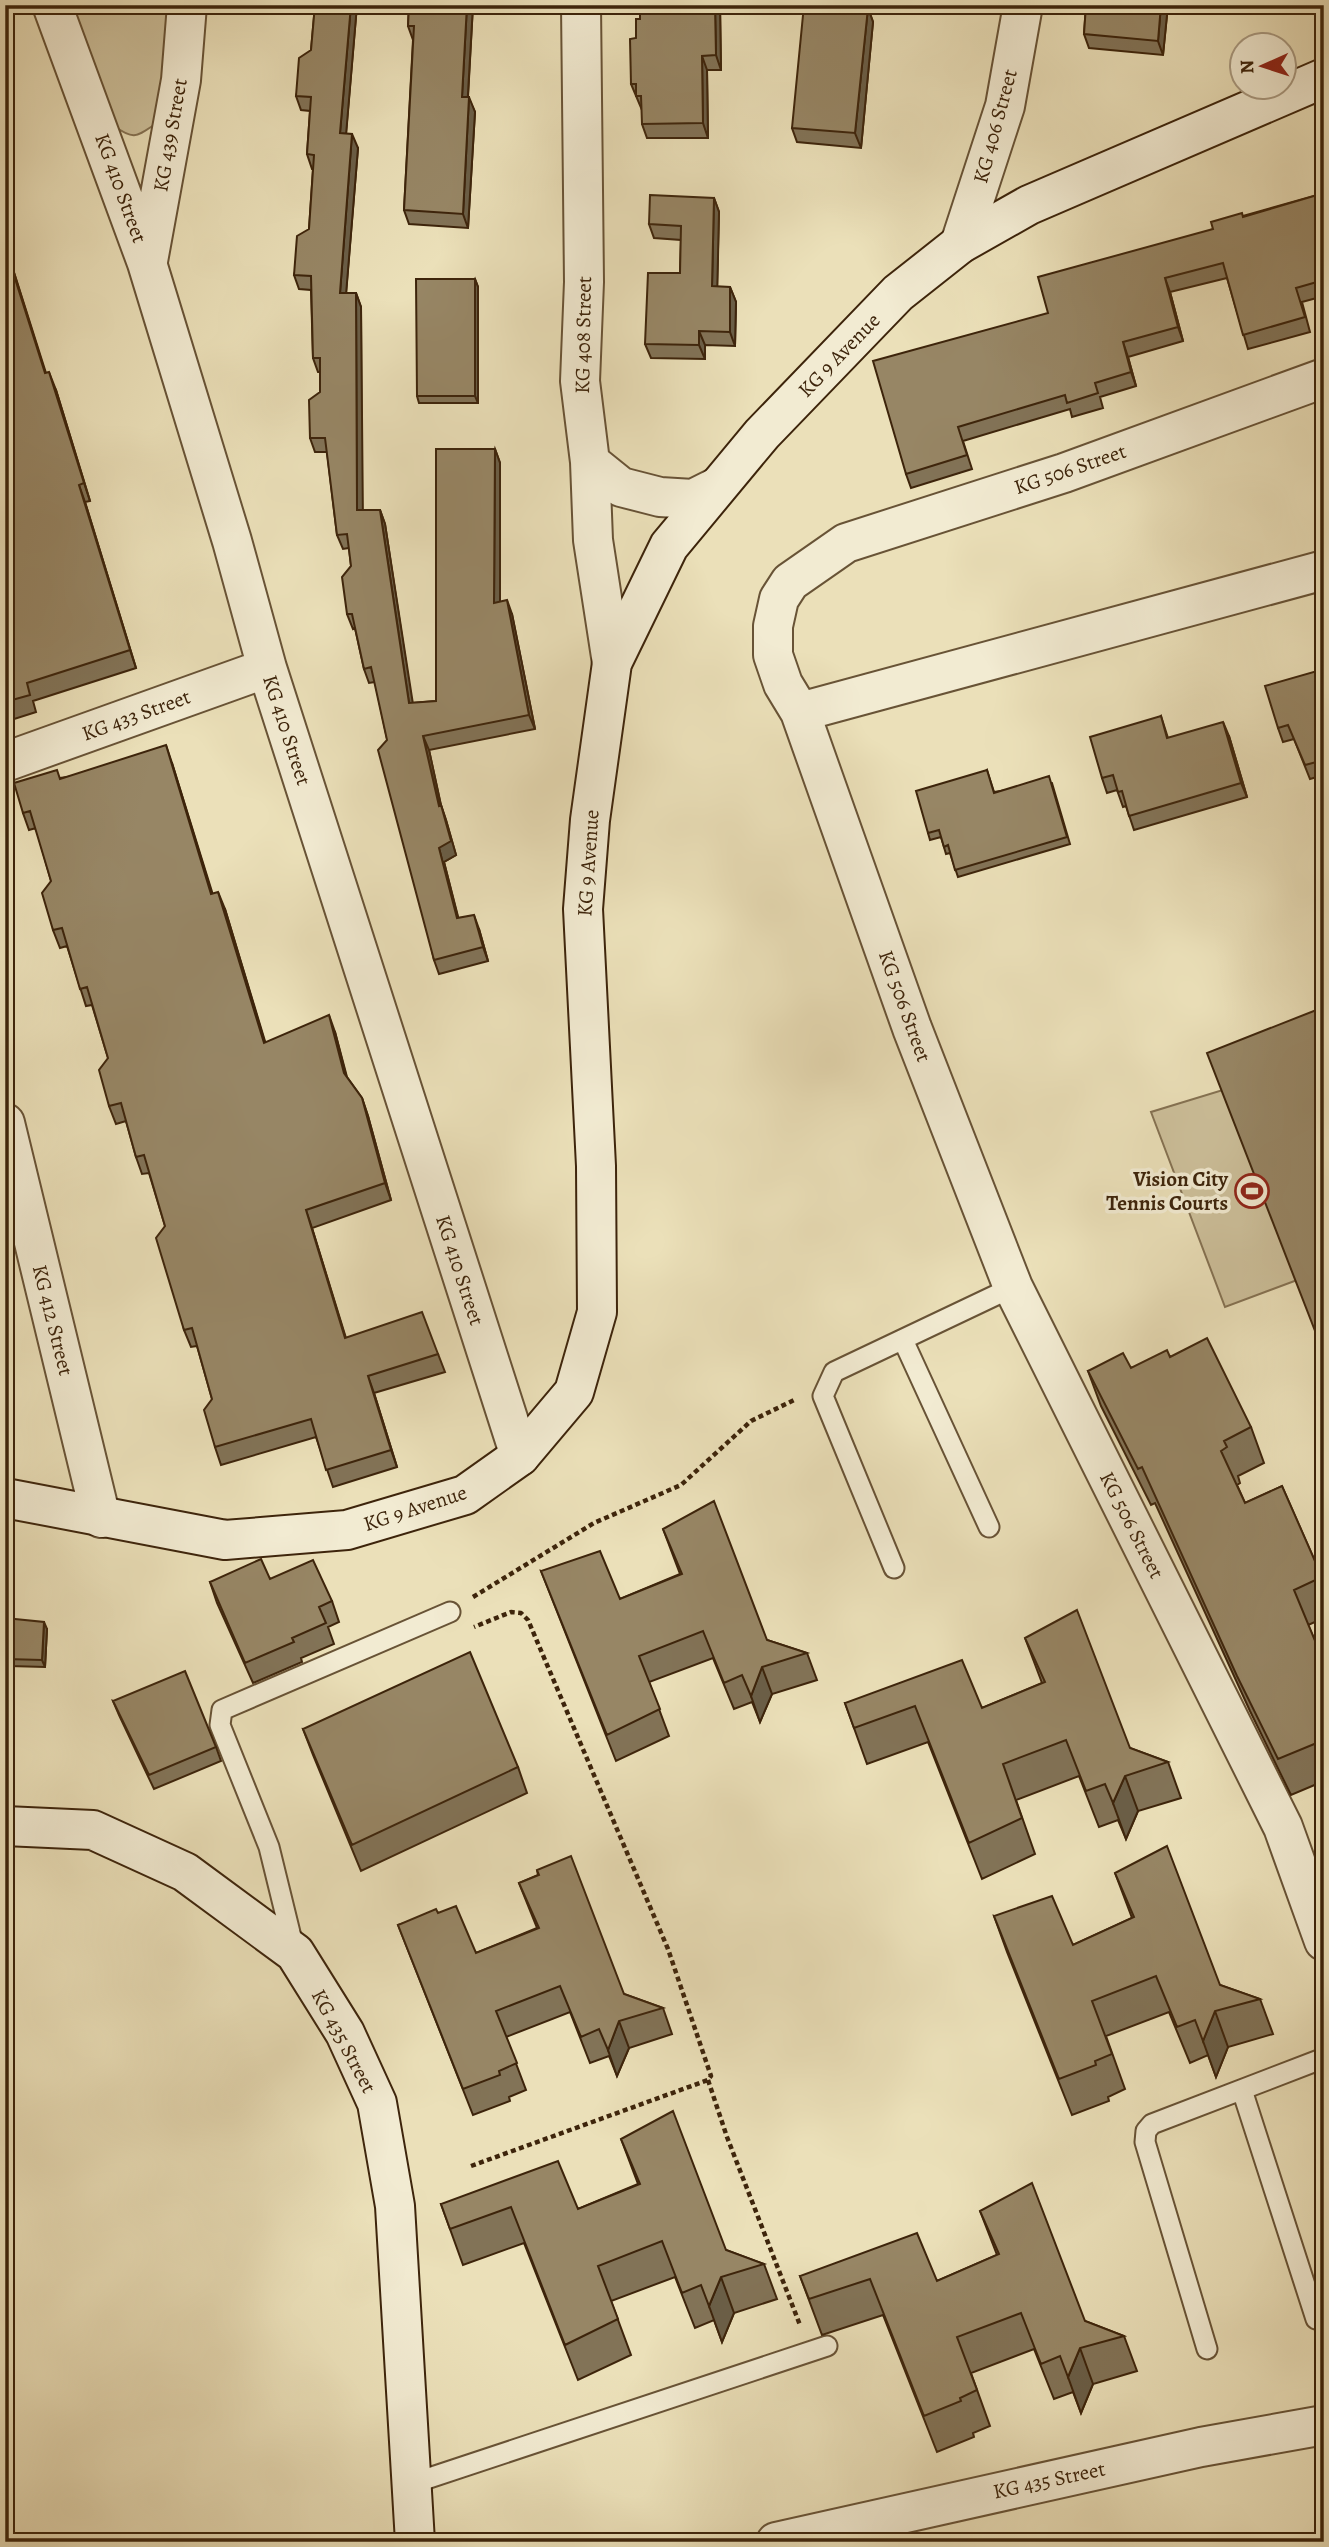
<svg xmlns="http://www.w3.org/2000/svg" width="1329" height="2547" viewBox="0 0 1329 2547" font-family="Alegreya,serif">
<style>
.green{fill:#cdc09b;stroke:#857253;stroke-width:2}
.lines{fill:none;stroke-linecap:round;stroke-linejoin:round}
.lane-casing{stroke:#685336;stroke-width:23}
.street-casing{stroke:#685336;stroke-width:42}
.secondary-casing{stroke:#3d240b;stroke-width:42}
.path{stroke:#3d240b;stroke-width:4.5;stroke-dasharray:5 3.5;stroke-linecap:butt}
.lane{stroke:#f2ebd2;stroke-width:19}
.street{stroke:#f2ebd2;stroke-width:38}
.secondary{stroke:#f2ebd2;stroke-width:38}
.wall{fill:#827357;stroke:#3d240b;stroke-width:2}
.shaded-wall{fill:#6a5e47;stroke:#3d240b;stroke-width:2}
.building{fill:#978665;stroke:#3d240b;stroke-width:2}
.labels{text-anchor:middle;dominant-baseline:central;stroke-width:7;stroke-linejoin:round;paint-order:stroke}
.street-label{font-size:21px;fill:#3d240b;stroke:#f2ebd2}
.poi-label{font-size:21px;font-weight:bold;fill:#3d240b;stroke:#f2ebd2;text-anchor:end}
</style>
<rect width="100%" height="100%" fill="#ebe0b9"/>
<filter id="stains"><feTurbulence type="fractalNoise" baseFrequency=".00286" numOctaves="4"/><feColorMatrix values="0 0 0 0 .2 0 0 0 0 .09 0 0 0 0 .02 0 0 0 .5 -.17"/></filter>
<radialGradient id="worn" r=".72"><stop offset=".6" stop-color="#630" stop-opacity="0"/><stop offset="1" stop-color="#630" stop-opacity=".3"/></radialGradient>
<!-- green -->
<path class="green" d="M63,5H173L157,123C137,136 135,141 114,126Z
M1324,1059V1270L1225,1307L1151,1112Z"/>
<g class="lines">
<!-- lane casing -->
<g class="lane-casing">
<path id="lane" d="M903,1340L989,1527
M894,1568L823,1396L834,1372L1013,1287
M294,1949L269,1847L220,1725L222,1710L450,1612
M1242,2090L1316,2319
M1207,2349L1145,2142L1146,2131L1152,2124L1324,2058
M411,2484L827,2346"/>
</g>
<!-- street casing -->
<g class="street-casing">
<path id="street" d="M52,5L147,263L232,541L267,668L520,1456
M581,5L584,282L580,381L590,462L593,540L612,663
M960,244L1005,106L1023,5
M148,261L181,80L187,5
M1324,378L1064,473L846,543L790,582L779,599L773,626V655L783,684L800,712L912,1028L1013,1287L1283,1827L1324,1941
M590,462L621,487L660,497L693,499L717,487
M800,712L1324,570
M5,762L267,668
M5,1123L101,1518
M776,2542L1201,2447L1324,2425"/>
</g>
<!-- secondary casing -->
<g class="secondary-casing">
<path id="secondary" d="M5,1498L225,1540L347,1530L465,1495L520,1456L574,1392L597,1312L596,1166L583,909L590,820L612,663L669,546L762,434L898,293L960,244L1029,205L1324,78
M5,1826L93,1830L185,1872L295,1953L345,2033L377,2103L395,2206L415,2542"/>
</g>
<!-- path -->
<path class="path" d="M473,1597L594,1523L681,1485L751,1421L794,1400
M708,2080L727,2137L800,2325
M471,2166L708,2080L711,2076L668,1949L528,1620L521,1613L511,1612L474,1627"/>
<!-- lane -->
<use href="#lane" class="lane"/>
<!-- street -->
<use href="#street" class="street"/>
<!-- secondary -->
<use href="#secondary" class="secondary"/>
</g>
<!-- wall -->
<path class="wall" d="M315,5H357L346,133L358,148L346,293H356L361,307L362,510H380L385,524L412,703L436,701L495,449L500,463V602L512,614L535,729L429,750L441,805L446,820L456,855L444,862L458,918L479,929L488,961L439,974L434,960L375,682L369,683L364,669L355,628L353,629L347,614L351,566L349,548L343,549L337,535L327,452H315L310,438L320,392V372H318L313,358L311,290L299,289L294,275L309,229L313,169H312L307,154L310,111L301,110L296,96L311,50Z
M409,5H473L468,97L475,112L468,228L409,224L404,210L413,40L408,26Z
M720,5L721,70H707L708,138H647L642,124V110L631,84Z
M1086,5H1168L1163,55L1089,48L1084,34Z
M868,8L873,22L861,148L797,142L792,128Z
M1324,193V296L1302,302L1310,332L1248,349L1227,278L1170,292L1183,341L1128,357L1136,386L1100,397L1103,408L1072,417L1070,409L963,441L972,469L911,488L906,474L1048,313L1213,229L1243,216Z
M714,198L719,212L717,287H730L736,302L735,346L705,345V359L651,358L645,344L680,273L681,240L654,238L649,224Z
M5,244L46,373L56,390L90,501L85,502L136,668L33,701L36,712L5,722Z
M475,279L478,287V403H419L417,396Z
M1324,669V775L1310,779L1294,739L1283,742L1278,728Z
M1161,716L1168,738L1229,736L1247,797L1134,830L1126,806L1123,807L1117,790L1107,793L1102,778Z
M172,763L212,894L225,909L265,1043L335,1032L347,1077L362,1098L368,1116L391,1200L312,1228L346,1338L438,1354L445,1372L374,1393L397,1467L333,1487L316,1437L221,1465L215,1447L212,1399L197,1346L191,1347L184,1330L165,1226L149,1173L142,1174L136,1157L126,1121L116,1124L109,1106L108,1058L92,1005L86,1006L67,946L60,948L53,930L51,881L36,828L29,830L23,813L60,778Z
M987,770L994,792L1052,783L1070,844L958,877L950,853L946,854L941,837L930,840L928,833Z
M1170,1357L1251,1427L1264,1463L1238,1476L1240,1483L1237,1485L1245,1503L1282,1486L1324,1582V1618L1308,1625L1318,1648L1324,1646V1781L1291,1795L1250,1711L1155,1503L1151,1505L1101,1406L1088,1371L1131,1368Z
M663,1529L767,1640L807,1653L817,1680L772,1694L760,1722L752,1702L734,1709L713,1658L649,1682L669,1736L616,1761L541,1571L620,1599L680,1574Z
M270,1579L332,1601L339,1622L328,1627L334,1644L301,1658L302,1662L253,1683L217,1603L210,1582Z
M5,1618L47,1629L45,1667L9,1666L7,1662H5Z
M1025,1638L1130,1748L1168,1762L1181,1798L1138,1811L1126,1839L1118,1820L1099,1827L1079,1776L1016,1800L1035,1854L982,1879L928,1742L867,1764L845,1703L982,1708L1042,1683Z
M113,1701L216,1747L221,1761L154,1789L119,1715Z
M303,1729L518,1767L527,1793L361,1871L313,1755Z
M537,1870L624,1994L663,2008L672,2034L629,2048L617,2076L609,2056L590,2063L570,2012L506,2037L526,2090L509,2097L510,2101L473,2115L398,1925L438,1913L476,1953L537,1928L519,1883L538,1875Z
M1115,1873L1220,1985L1260,1999L1273,2034L1228,2047L1216,2077L1208,2055L1190,2063L1169,2012L1106,2036L1125,2089L1108,2097L1109,2101L1072,2115L1007,1952L994,1916L1073,1945L1132,1918Z
M621,2139L726,2250L764,2264L777,2299L734,2313L722,2342L714,2320L695,2328L675,2277L611,2301L631,2355L578,2380L524,2243L463,2265L441,2204L578,2209L638,2184Z
M980,2211L1085,2321L1124,2336L1137,2371L1093,2384L1081,2413L1073,2392L1054,2399L1034,2349L971,2373L990,2426L973,2433L974,2437L937,2452L883,2315L822,2335L800,2276L937,2281L997,2255Z"/>
<!-- shaded-wall -->
<path class="shaded-wall" d="M351,5H357L345,147L340,133Z
M467,5H473L467,111L462,97Z
M715,5H720L721,70L716,55Z
M1161,5H1168L1163,55L1158,41Z
M868,8L873,22L861,148L855,133Z
M702,56L707,70L708,138L703,123Z
M469,97L475,112L468,228L463,214Z
M352,134L358,148L345,307L340,293Z
M714,198L719,212L717,301L712,286Z
M5,244L51,391L5,247Z
M1165,278L1170,292L1183,341L1178,327Z
M475,279L478,287V403L475,396Z
M730,287L736,302L735,346L730,332Z
M356,293L361,307L363,524L357,510Z
M699,331L705,345V359L699,345Z
M1123,342L1128,357L1136,386L1131,372Z
M49,372L56,390L90,501L84,483Z
M495,449L500,463V617L494,603Z
M79,485L85,502L136,668L130,650Z
M380,510L385,524L415,717L409,703Z
M507,600L512,614L535,729L529,715Z
M1223,722L1229,736L1247,797L1241,783Z
M423,736L429,750L444,820L439,806Z
M166,745L172,763L218,911L211,894Z
M441,805L446,820L456,855L444,862L462,932L457,918L439,848Z
M218,892L225,909L271,1061L264,1043Z
M474,915L479,929L488,961L483,947Z
M329,1015L335,1032L350,1091L344,1073Z
M362,1098L368,1116L391,1200L385,1183Z
M306,1210L312,1228L351,1356L345,1338Z
M368,1376L374,1393L397,1467L391,1450Z
M44,1622L47,1629L45,1667L42,1660Z
M762,1667L772,1694L760,1722L751,1696Z
M1125,1776L1138,1811L1126,1839L1113,1803Z
M1215,2011L1228,2047L1216,2077L1203,2041Z
M619,2021L629,2048L617,2076L608,2050Z
M721,2277L734,2313L722,2342L709,2306Z
M1080,2348L1093,2384L1081,2413L1068,2377Z"/>
<!-- building -->
<path class="building" d="M315,5H351L340,133L352,134L340,293H356L357,510H380L409,703L436,701V449H495L494,603L507,600L529,715L423,736L439,806L441,805L451,841L439,848L457,918L474,915L483,947L434,960L378,750L387,740L371,667L364,669L352,614H347L342,577L351,566L347,534L337,535L325,438H310L309,400L320,392V358H313L311,276L294,275L297,236L309,229L314,155L307,154L311,97L296,96L299,58L311,50Z
M409,5H467L462,97H469L463,214L404,210L414,26H408Z
M640,5H715L716,55L702,56L703,123L642,124L641,96H636V84H631L630,39L636,38V19H640Z
M804,5H840L868,8L855,133L792,128Z
M1086,5H1161L1158,41L1084,34Z
M1324,193V280L1296,288L1305,317L1243,335L1223,263L1165,278L1178,327L1123,342L1131,372L1095,383L1098,393L1067,403L1065,395L958,427L967,455L906,474L873,361L1048,313L1038,277L1213,229L1211,222L1242,213L1243,217Z
M650,195L714,198L712,286L730,287V332L699,331V345L645,344L648,273H680L681,226L649,224Z
M5,247L45,373L49,372L84,483L79,485L130,650L27,683L30,695L5,702Z
M416,279H475V396H417Z
M1324,669V760L1305,765L1288,725L1278,728L1265,686Z
M1161,716L1167,738L1223,722L1241,783L1129,816L1122,791L1118,792L1113,775L1102,778L1090,737Z
M166,745L211,894L218,892L264,1043L329,1015L344,1073L362,1098L385,1183L306,1210L345,1338L422,1312L438,1354L368,1376L391,1450L326,1470L311,1419L215,1447L204,1410L212,1399L192,1328L184,1330L156,1238L165,1226L144,1155L136,1157L121,1103L109,1106L99,1070L108,1058L87,987L80,989L62,928L53,930L42,893L51,881L30,811L23,813L14,783L57,770L60,779Z
M987,770L994,793L1049,776L1067,837L955,870L948,845L944,847L939,830L928,833L916,791Z
M1324,1007V1354L1207,1053Z
M1207,1338L1251,1427L1224,1441L1227,1447L1221,1451L1245,1503L1282,1486L1322,1577L1294,1590L1318,1648L1324,1646V1740L1278,1759L1237,1676L1142,1467L1138,1469L1088,1371L1123,1353L1131,1368L1167,1350L1170,1357Z
M714,1501L767,1640L807,1653L762,1667L751,1696L742,1675L724,1683L703,1631L639,1656L660,1709L607,1735L541,1571L600,1551L620,1599L682,1574L663,1529Z
M261,1559L270,1579L313,1560L332,1601L319,1607L326,1623L292,1638L294,1642L245,1663L210,1582Z
M1077,1610L1130,1748L1168,1762L1125,1776L1113,1803L1105,1784L1086,1791L1066,1740L1003,1764L1022,1818L969,1843L915,1706L854,1728L845,1703L962,1660L982,1708L1045,1682L1025,1638Z
M5,1618L44,1622L42,1660L6,1659Z
M470,1652L518,1767L352,1845L303,1729Z
M185,1671L216,1747L149,1775L113,1701Z
M1167,1846L1220,1985L1260,1999L1215,2011L1203,2041L1195,2020L1177,2027L1156,1976L1092,2001L1112,2054L1095,2061L1096,2065L1059,2079L994,1916L1052,1896L1073,1945L1134,1917L1115,1873Z
M571,1856L624,1994L663,2008L619,2021L608,2050L599,2029L581,2037L560,1986L496,2011L517,2063L499,2071L500,2075L463,2089L398,1925L436,1909L438,1913L456,1906L476,1953L539,1928L519,1883L539,1875L537,1870Z
M673,2111L726,2250L764,2264L721,2277L709,2306L701,2285L682,2293L662,2241L598,2266L618,2319L565,2345L511,2207L450,2229L441,2204L558,2161L578,2209L640,2184L621,2139Z
M1032,2183L1085,2321L1124,2336L1080,2348L1068,2377L1060,2356L1041,2364L1021,2313L957,2337L977,2390L960,2398L961,2401L924,2416L870,2279L809,2299L800,2276L917,2233L937,2281L999,2254L980,2211Z"/>
<!-- icons -->
<defs>
<g id="stadium-ring" transform="scale(1.75)"><circle r="9.5" fill="#f2ebd2" stroke="#8f2418" stroke-width="1.5"/><path d="M0-5a6.5 5 0 1 0 0 10a6.5 5 0 1 0 0-10ZM-3.5-1.8h7v3.6h-7Z" fill="#8f2418"/></g>
</defs>
<g fill-rule="evenodd">
<use href="#stadium-ring" x="1252" y="1191"/>
</g>
<g class="labels">
<!-- street labels -->
<g class="street-label">
<text transform="translate(995 126) rotate(-75)">KG 406 Street</text>
<text transform="translate(170 135) rotate(-80)">KG 439 Street</text>
<text transform="translate(121 188) rotate(70)">KG 410 Street</text>
<text transform="translate(583 335) rotate(-89)">KG 408 Street</text>
<text transform="translate(839 355) rotate(-46)">KG 9 Avenue</text>
<text transform="translate(1070 469) rotate(-19)">KG 506 Street</text>
<text transform="translate(136 715) rotate(-20)">KG 433 Street</text>
<text transform="translate(287 730) rotate(72)">KG 410 Street</text>
<text transform="translate(588 863) rotate(-86)">KG 9 Avenue</text>
<text transform="translate(905 1006) rotate(70)">KG 506 Street</text>
<text transform="translate(460 1270) rotate(72)">KG 410 Street</text>
<text transform="translate(53 1320) rotate(76)">KG 412 Street</text>
<text transform="translate(415 1508) rotate(-18)">KG 9 Avenue</text>
<text transform="translate(1132 1525) rotate(63)">KG 506 Street</text>
<text transform="translate(344 2041) rotate(62)">KG 435 Street</text>
<text transform="translate(1049 2480) rotate(-12)">KG 435 Street</text>
</g>
<!-- poi labels -->
<g class="poi-label">
<text x="1228" y="1179">Vision City<tspan x="1228" dy="24">Tennis Courts</tspan></text>
</g>
</g>
<!-- margin -->
<rect width="1329" height="2547" fill="none" stroke="#ebe0b9" stroke-width="28"/>
<rect x="7" y="7" width="1315" height="2533" fill="none" stroke="#3d240b" stroke-width="3.5"/>
<rect x="14" y="14" width="1301" height="2519" fill="none" stroke="#3d240b" stroke-width="2"/>
<!-- north arrow -->
<g transform="translate(1263 66) rotate(267)"><circle r="33" fill="#f2ebd2" stroke="#aa9b82" stroke-width="2"/>
<path d="M0-5L12 26L0 18L-12 26Z" fill="#8f2418"/>
<text y="-10" font-size="19" font-weight="bold" text-anchor="middle" fill="#3d240b">N</text>
</g>
<rect width="100%" height="100%" filter="url(#stains)"/>
<rect width="100%" height="100%" fill="url(#worn)"/>
</svg>
